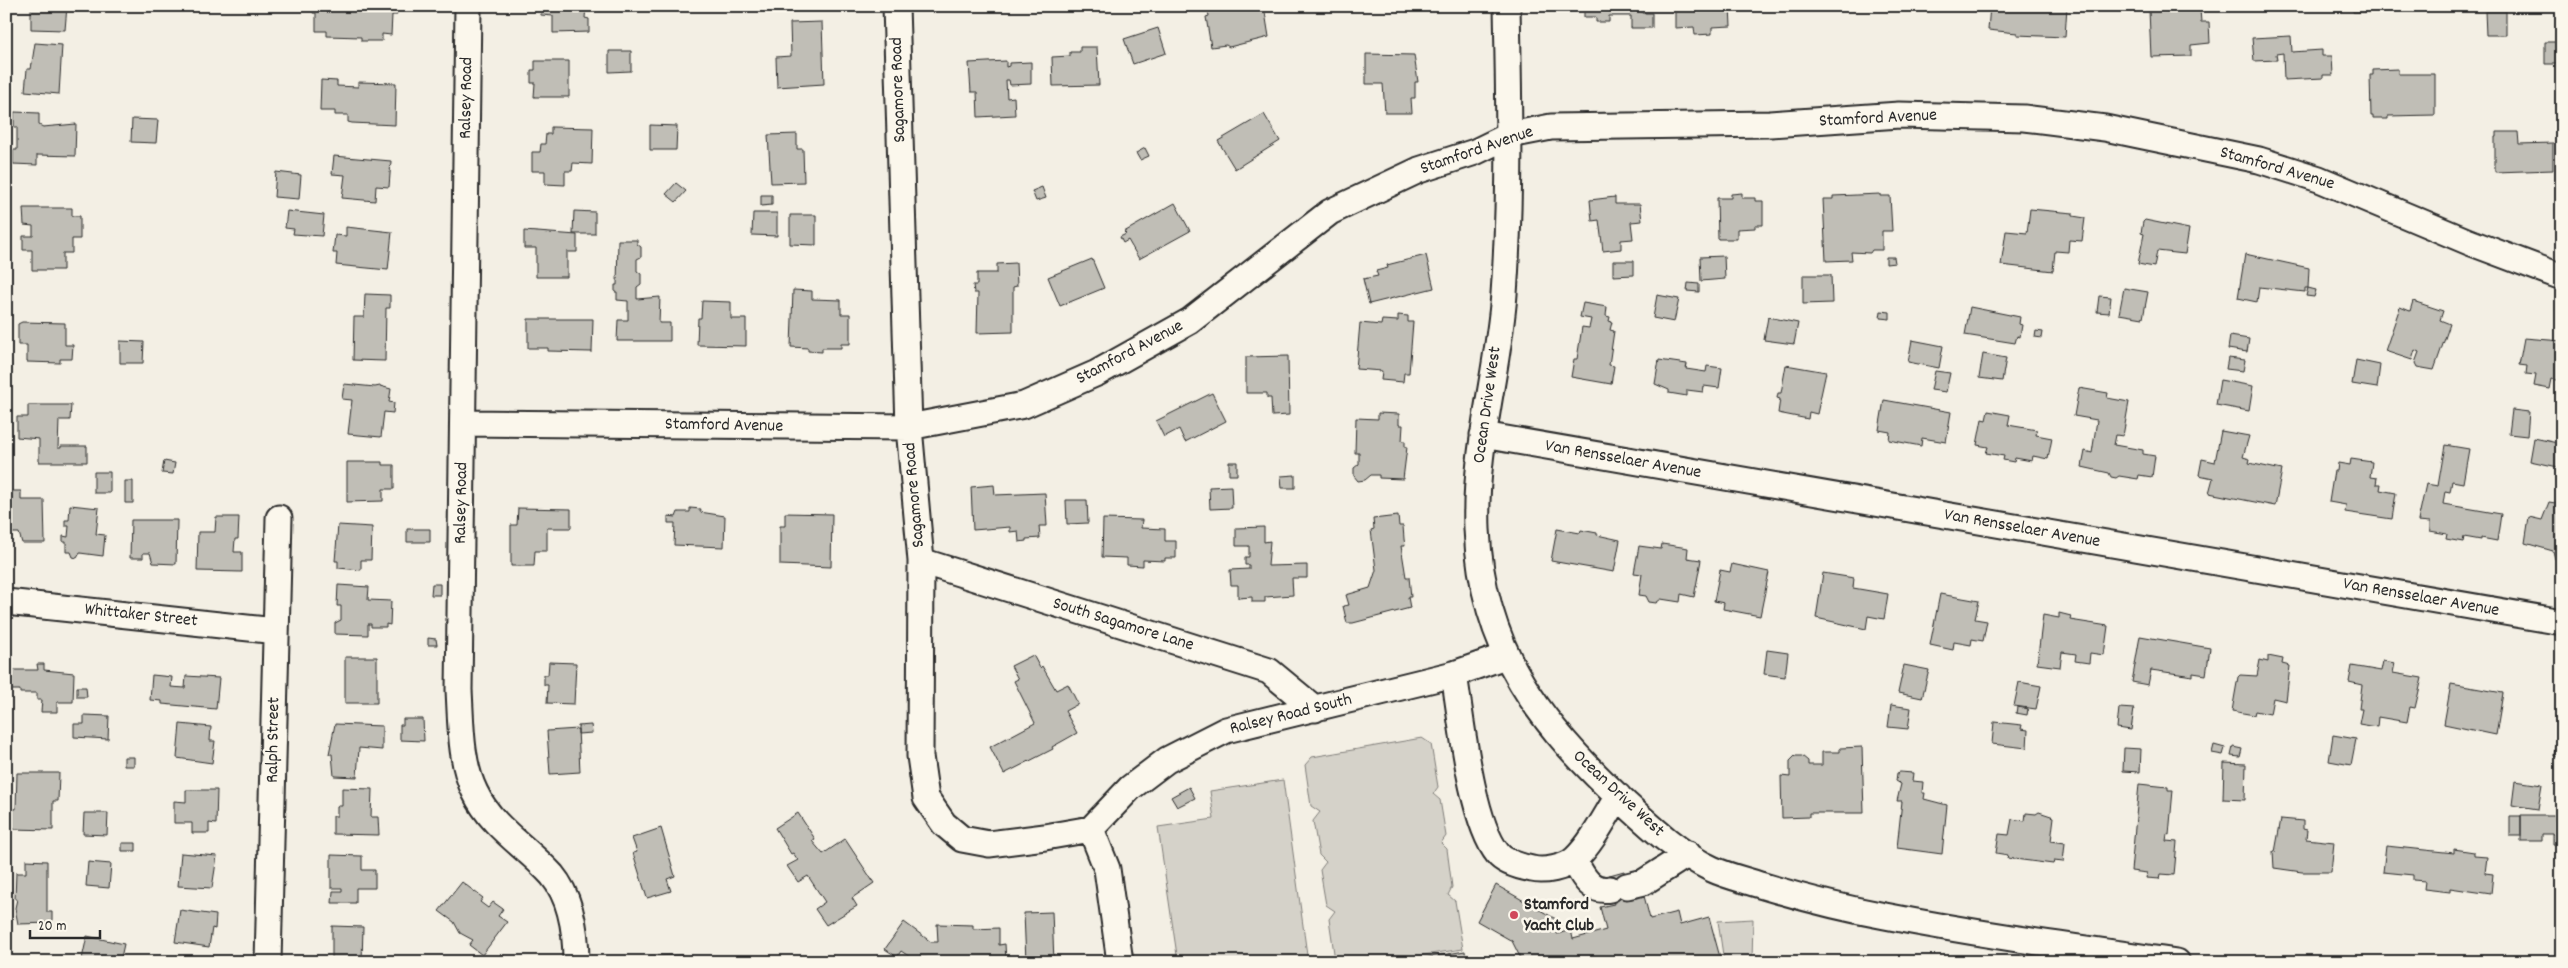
<svg xmlns="http://www.w3.org/2000/svg" width="2568" height="968" viewBox="0 0 2568 968" font-family="Dekko,sans-serif">
<style>
.green{fill:#d5d2c9;stroke:#807e7a}
.building{fill:#c0beb6;stroke:#2b2b2b}
.lines{fill:none;stroke-linecap:round;stroke-linejoin:round}
.minor-casing{stroke:#2b2b2b;stroke-width:29}
.minor{stroke:#fbf7ec;stroke-width:25}
.poi-dot{fill:#d1495b;stroke:#fbf7ec;stroke-width:2}
.labels{text-anchor:middle;dominant-baseline:central;stroke-width:5;stroke-linejoin:round;paint-order:stroke}
.street-label{font-size:18px;fill:#2b2b2b;stroke:#fbf7ec}
.poi-label{font-size:18px;font-weight:bold;fill:#2b2b2b;stroke:#fbf7ec;text-anchor:start}
</style>
<rect width="100%" height="100%" fill="#f3efe4"/>
<filter id="ink" filterUnits="userSpaceOnUse"><feTurbulence type="fractalNoise" baseFrequency=".02" numOctaves="2"/><feDisplacementMap in="SourceGraphic" scale="10" xChannelSelector="R" yChannelSelector="G"/><feConvolveMatrix kernelMatrix="1 2 1 2 8 2 1 2 1" color-interpolation-filters="sRGB"/></filter>
<g filter="url(#ink)">
<!-- green -->
<path class="green" d="M1422,738L1431,744L1438,787L1433,794L1440,800L1446,836L1441,843L1447,849L1452,887L1448,895L1455,901L1463,949L1378,962H1338L1335,960L1329,919L1335,911L1326,905L1320,870L1326,862L1319,855L1313,821L1320,812L1311,806L1305,765L1312,757Z
M1283,780L1308,962H1178L1158,827L1214,819L1210,791Z
M1753,919L1752,962H1724L1718,921Z"/>
<!-- building -->
<path class="building" d="M31,6H67L65,30L31,29Z
M313,6H397V15H392L391,35L382,34V41H361V37L327,36V31H316V13H313Z
M540,6H586L585,18L589,19V32L553,33V16L541,15Z
M1207,6H1264L1269,37L1229,47L1226,45L1211,47L1206,17L1209,16Z
M1584,6H1642V13H1652V28H1631V16H1609V22H1596V17H1584Z
M1675,6H1730L1731,26L1712,27V34L1695,35L1694,27L1675,28Z
M1990,6H2067L2065,37L2017,35V33L1988,30Z
M2159,6H2171V11L2200,10L2201,22H2209L2210,43L2191,45V56L2151,57L2149,10H2159Z
M2353,6H2378V12H2353Z
M2485,11H2506V35H2486Z
M822,22L824,84L777,87L776,57L791,56L790,23Z
M1158,28L1166,53L1133,64L1124,39Z
M2291,36L2292,52L2322,50V56H2332L2333,75H2323V78L2284,80L2283,53L2276,54L2277,60L2254,61L2252,38Z
M2545,42H2562V64H2545Z
M35,43L62,45L59,94L25,91L27,69H31Z
M1080,47H1097L1099,85L1053,86L1052,57L1070,56V52H1080Z
M609,51H631V71L609,72Z
M1366,54L1414,55L1418,82H1415V98H1411L1412,113H1385L1383,84H1366Z
M535,61H569V97H534L535,83H531V70H535Z
M1006,61V67L1009,66V63L1031,62V84L1010,85L1009,80H1006L1007,98L1014,97L1015,115L978,117L977,92H971L969,63Z
M2398,69V74H2435V115L2388,116V119H2373V116H2371L2370,75H2373V70Z
M321,80L337,81V86L358,87V82L396,83L395,125L352,123L348,122V115H335V111H320Z
M14,112L39,113V125L43,127L76,124L75,156L37,155V165L13,164V150H17V127H14Z
M1264,114L1280,141L1235,169L1218,141Z
M132,119L158,120L156,143L131,142Z
M650,125L677,126L676,150H650Z
M551,127L593,128L592,164L573,163L572,171H565V185L545,184V171H532V152H540L541,144H545L546,134H551Z
M2497,132H2518L2519,144L2553,143V170L2495,172V137H2497Z
M797,134V149H803L804,182L771,183L768,135Z
M1145,148L1149,156L1140,160L1136,153Z
M334,156L391,161L389,187L376,186L375,201L342,198L345,175L332,174Z
M276,172L301,175L299,199L274,197Z
M676,183L686,191L676,202L666,194Z
M1042,187L1046,198L1036,201L1032,191Z
M1742,193V198H1755V201H1763V225H1755V228L1737,229V239H1718L1717,198H1731V194Z
M1880,194V196H1890L1892,231H1882V250H1872L1870,253L1851,252L1852,260L1826,261L1823,199H1833V196Z
M761,195H772V205L761,206Z
M1615,197V204H1640L1642,221L1631,222L1633,239L1621,240V249L1603,251L1599,220L1592,221L1590,200Z
M1175,203L1190,231L1139,259L1128,240L1123,243L1120,237L1126,234L1124,232Z
M23,208H72V216H80V239H72V253H63V270H32V250H23V236H33V226L24,225Z
M2030,209L2073,213V216L2085,218L2082,241L2069,240L2068,252L2055,251L2053,271L2001,265L2006,231L2027,233Z
M287,211L324,215L322,236L293,234L294,229L285,228Z
M574,211L595,212V234H573Z
M753,213H777V236L752,235Z
M790,215H816V245L790,244Z
M2145,220L2189,229L2185,254L2157,251L2154,267L2138,264L2144,234L2141,233L2143,222Z
M346,227L392,232L388,270L336,265L337,253H333L335,235L346,236Z
M524,231L577,235V252H567V277H536V248H524Z
M618,240H637V244L641,247V257L637,259V271L641,274V284L637,287V299L660,297L659,323H670V341H617L618,320H628V301L617,300V292H615V285H617Z
M2245,254L2309,268L2308,288H2305V292L2259,287L2257,302L2238,298Z
M1426,255L1434,288L1369,304L1363,279L1378,276L1376,271L1388,268L1387,265Z
M1724,256L1725,279L1701,281L1700,257Z
M1886,257H1894L1895,263L1886,264Z
M1092,259L1104,288L1060,306L1048,277Z
M1613,261H1634V275L1613,276Z
M1016,263L1017,286L1013,287V332L977,333L978,293H974L973,285H977V273H997V264Z
M1803,275H1831L1832,303L1803,304Z
M1688,283L1699,284V292L1687,291Z
M2124,288L2148,292L2143,318L2119,314Z
M2308,288L2316,290L2314,297L2306,296Z
M793,290L812,291V299L841,300V314H850V344H841V348H822V352L808,351V348L791,347Z
M365,294L390,295V308H386L385,361L353,360L354,317H364Z
M1657,295L1679,299L1674,322L1653,318Z
M2099,296L2111,297L2109,313L2097,312Z
M702,301L731,302V319H746V346L697,345L698,318H701Z
M2413,301L2443,311L2440,320L2450,324L2434,370L2417,367L2415,363L2419,352L2415,350L2412,360L2385,351L2400,307L2410,311Z
M1583,303L1607,307L1606,316L1610,317L1609,321L1612,322L1610,330L1614,331L1609,365L1614,366L1611,384L1571,377L1574,359H1577L1582,327L1589,328L1591,319L1580,317Z
M1970,307L2020,317L2019,324L2022,325L2020,337L2017,336L2015,343L1965,335Z
M1881,311L1890,312V319L1880,318Z
M1398,315L1408,316V322H1413L1409,373H1404L1403,382L1381,380L1382,371L1356,369L1360,323L1381,325L1382,320L1398,321Z
M1768,317L1798,323L1794,344L1764,340Z
M528,319H593L592,352L548,351V348H528Z
M22,322L65,323V345H73L72,359H60V363L27,362V345H18V324Z
M2036,331L2043,332L2042,338L2035,337Z
M2230,336L2249,339L2247,352L2228,349Z
M2524,338L2562,341V381L2552,379L2550,389L2534,386L2536,375L2526,374L2527,366L2519,365Z
M1912,340L1943,346L1939,368L1908,362Z
M120,341L144,342L143,363H120Z
M1983,354L2006,358L2002,381L1979,378Z
M1288,356L1289,415L1272,416L1271,398H1267V393H1246V357Z
M2228,358L2245,360L2243,371L2226,369Z
M1659,360L1687,364L1686,369L1706,372L1707,366L1722,368L1719,388L1704,386L1703,392L1687,390V396L1669,393V390L1655,384Z
M2356,360L2380,365L2377,388L2352,384Z
M1786,365L1826,372L1817,414L1809,412L1808,419L1778,413L1780,399L1777,398L1778,393H1781Z
M1935,371L1950,373L1946,392L1931,390Z
M2220,380L2253,386L2249,411L2216,405Z
M344,384L375,387L380,386L391,389L389,402L394,403L393,413L384,412L381,437L348,434L352,400L342,399Z
M2079,388L2108,393L2107,398L2129,402L2123,436L2116,435L2114,445L2143,450V454L2155,456L2152,477L2139,475L2138,479L2119,476L2116,478L2111,477L2109,473L2082,467L2085,451L2092,453L2097,420L2074,416Z
M1212,393L1226,421L1185,442L1179,429L1164,437L1156,421Z
M1884,400L1951,412L1946,442L1922,438L1921,446L1889,440L1890,432L1879,430Z
M28,405H71L70,420H59L58,448H61V446H87V462H39V439L17,437V417H28Z
M2512,410L2529,412L2527,436L2509,434Z
M1988,411L2010,415L2008,425L2037,430L2036,435L2052,438L2048,459L2033,456L2032,461L2015,458L2014,462L2003,460L2004,456L1986,453L1988,447L1977,445L1982,419L1986,420Z
M1378,413L1399,414V425H1403L1402,441H1405V447H1407L1403,479L1379,478V475H1371L1365,480L1358,481L1354,476V468L1359,464V453H1355L1356,418L1378,419Z
M2221,431L2249,436L2243,457L2250,459L2249,463L2282,470L2275,506L2209,493L2213,478L2199,475L2202,459L2215,462Z
M2534,438L2562,444L2558,467L2530,461Z
M2445,445L2469,449L2463,483L2452,481L2450,492L2445,491L2443,504L2501,514L2497,541L2481,538V540L2464,537L2463,542L2446,539L2447,534L2430,531V522L2418,521L2426,484L2438,486Z
M2351,459L2372,462L2370,477L2377,478L2376,484H2381L2380,490L2396,493L2392,519L2345,512L2346,505L2329,502L2334,471H2337L2338,463L2350,465Z
M164,461L175,463L173,474L162,473Z
M347,462H382V465H394V489H383V501L347,502Z
M1229,462H1237V475H1229Z
M94,472H110V493H94Z
M1295,475V488H1282L1281,476Z
M125,481H133V503H125Z
M994,485L995,495L1045,493L1047,526H1039L1040,538L1026,539V541L1019,542L1018,531L1010,532V527L973,530L971,487Z
M1231,486L1232,508L1210,509L1209,487Z
M10,491H21V500H44L45,543H22L19,533H11V539H6V499H10Z
M1066,500H1087L1088,523L1067,524Z
M2549,502L2562,504V560L2555,559L2553,551L2525,543L2529,517L2542,520Z
M70,505L99,508L96,534L105,535L103,556L80,553L77,558L73,557L71,552H66V542H63V536L68,537L69,526H65V520H69Z
M518,508L571,509V528H547V551H535L534,566H511V525H517Z
M690,508L701,509L700,512L725,516L724,547L674,545L675,523H668V516L676,517L678,512H690Z
M785,513L832,514L831,567L780,565V526H785Z
M1398,516L1399,526H1403L1404,539L1405,546H1401L1406,577H1409L1411,597H1408L1410,608L1353,623H1347L1343,606L1349,605L1346,595L1370,588L1376,570L1371,530L1374,529L1373,519Z
M216,517H239L238,539H235L234,552H242V572L197,571L198,532H215Z
M1103,519L1142,520L1141,528L1165,529V541H1176V558H1165V561L1143,560V566L1127,565V558L1102,557Z
M131,520H177L176,564L153,563L150,553H143V558H130Z
M338,525L372,527L371,560H361V570L338,568V561H335Z
M1264,527V542L1270,541L1268,566L1307,565V578H1292L1293,595L1265,597V602H1252V597L1238,598V585H1231L1230,570L1249,569V565H1245V557H1249V546H1236V528Z
M407,529H430V542H407Z
M1557,529L1580,533L1581,530L1597,533V535L1620,540L1614,572L1551,561Z
M1662,544L1688,548L1687,558L1701,560L1694,597L1681,594L1680,602L1661,599L1656,603L1649,602L1646,596L1639,595L1642,574L1634,573L1639,546L1661,549Z
M1732,564L1769,572L1760,616L1723,609L1724,603L1714,601L1720,570L1730,572Z
M1823,573L1854,578L1853,588L1888,594L1884,619L1868,616L1866,629L1816,618Z
M432,584H440V595H431Z
M338,585L369,587L368,600L391,601L390,625L386,624V627H371V624H368V635L335,634V623L341,620V606H337Z
M1940,594L1979,601L1975,619L1987,621L1983,641L1972,639L1971,645L1954,642L1953,650L1930,645Z
M2059,613L2071,616L2070,620L2108,626L2104,655L2090,653L2089,663L2075,661L2076,654L2062,652L2060,667L2037,664L2043,615L2059,618Z
M2140,636L2210,648L2206,675L2193,673V676L2151,670L2148,685L2132,682Z
M428,638L436,639L437,645H428Z
M1767,650L1788,653L1785,677L1764,674Z
M1033,655L1040,668L1042,666L1056,690L1068,684L1078,704L1065,711L1077,733L1052,747L1053,749L1004,774L990,747L1035,723L1014,681L1018,679L1011,666Z
M2268,656L2283,659L2282,664L2290,666L2286,701L2273,698L2270,714L2255,711L2254,715L2232,711L2238,677L2240,675L2257,676L2260,660L2268,662Z
M345,657H377V703H345Z
M2383,661L2395,663L2393,673L2422,678L2415,708L2410,707L2407,722L2378,717L2377,727L2359,724L2362,709H2359L2362,685L2349,682L2352,666L2381,671Z
M549,662L576,663L574,704L547,703L548,685H544V675H548Z
M37,664H44V670L74,673L73,702H57V712H41L42,700H37V693H20V690H11V670H38Z
M1904,665L1929,670L1922,698L1898,693Z
M152,675L172,677L171,687L185,688L186,676L219,678L216,709L162,704V701L150,700Z
M2019,682L2041,686L2036,709L2014,706Z
M2451,684L2503,693L2496,735L2444,724Z
M77,687H86L87,697H77Z
M1891,705L1911,708L1908,729L1888,727Z
M2562,706V758L2554,756L2557,730H2555Z
M2017,707L2028,709L2027,715L2016,713Z
M2119,708L2134,709L2131,730L2117,728Z
M84,715L109,716L108,739L74,737V724H84Z
M403,719H423L424,741L400,740V725H403Z
M1994,722L2022,725L2021,729L2028,730L2027,748L1992,744Z
M180,724L211,727L210,741H215L212,763L177,758Z
M335,724L382,726V750L359,748L357,777L334,776L332,754H329Z
M591,725L592,733L578,734V726Z
M578,729L580,772L550,774L547,731Z
M2333,735L2356,739L2351,765L2329,761Z
M2214,745L2225,748L2223,755L2212,753Z
M1862,747L1864,813H1809V817L1782,818L1781,776L1790,777V761L1795,756H1802L1808,761V765H1822V752H1840V748Z
M2233,747L2242,749L2240,757L2231,756Z
M2124,748L2141,749L2140,772L2123,771Z
M124,757H134V766H124Z
M2224,763L2246,764L2245,800L2223,799Z
M1900,772L1913,773L1912,781L1923,782L1922,793H1925L1924,799L1947,805L1942,854L1897,848L1902,801H1897L1901,784L1896,781L1897,773Z
M17,773H59L58,801H53V830L12,829V809H16Z
M2515,781L2542,785L2538,809L2512,805Z
M2139,784L2168,787V790H2173L2169,835L2167,834L2166,841L2177,842L2174,875L2161,874L2160,879L2146,878L2147,873L2131,871Z
M1189,787L1195,798L1177,807L1171,797Z
M342,788L372,789L371,817H378L379,835L333,834V816H337V806H342Z
M186,790H217L216,824L209,823V833H192V823H174V801L186,802Z
M2039,812L2054,817L2051,841L2065,843L2063,862L2054,861L2053,864L2007,858L2008,855L1996,853L1999,834L2009,835L2012,819L2025,821L2026,813L2036,814Z
M84,813H108L107,835L83,834Z
M798,813L815,839L812,841L823,854L845,839L874,883L852,898L857,906L826,925L815,909L825,902L808,876L798,882L787,866L798,860L793,853L791,854L775,828Z
M2521,815H2555V821H2562V846L2553,845V834H2542V841H2521Z
M2510,816H2521V836H2510Z
M2281,819L2303,821V829L2307,830L2306,839L2334,842L2331,872H2302L2274,868L2273,852H2275Z
M661,828L675,876L667,879L671,891L647,898L633,853L637,852L632,838Z
M122,843H136V851H122Z
M2386,846L2454,853V849L2474,852V856L2487,857L2485,873L2493,874L2491,894L2450,888V892L2424,889L2425,881L2413,880V875L2383,872Z
M181,853L217,856L212,888L178,886Z
M331,855L362,856V870H375V888H356V903H332L333,891H342V888H331Z
M26,860L47,861V912H52V923L18,924L15,908L17,899H15L16,873H26Z
M88,862L111,864L109,888L86,886Z
M1624,871L1631,899L1644,896L1650,919L1677,912L1680,925L1709,917L1721,961L1505,962L1519,960L1520,957L1512,941L1477,921L1496,885L1561,922L1557,934L1571,930L1573,939L1606,930L1600,907L1614,904L1606,876Z
M462,882L483,898L480,902L488,908L493,902L503,909L498,916L507,922L482,955L469,945L473,940L460,933L454,922L439,911Z
M180,910L216,915L215,929L212,928L209,947L175,942Z
M1052,912L1054,962H1026L1024,913Z
M904,922L931,942H938L937,924L973,925V929L999,928V945L1005,944L1006,962H927V958H917L916,961L901,951L897,957L885,949Z
M332,926L363,927L362,962H332Z
M87,936L124,944L120,962H84L85,959H82Z
M1465,951L1466,962H1401Z
M683,955V962H650V956Z"/>
<g class="lines">
<!-- minor casing -->
<g class="minor-casing">
<path id="minor" d="M468,6L459,690C461,723 460,762 475,792C492,828 526,846 552,875C572,899 576,932 576,962
M896,6L909,427L921,561L920,756L926,798L944,824L962,839L989,844L1045,837L1091,829
M1507,6C1509,102 1511,198 1504,294C1498,373 1474,449 1477,529C1482,650 1541,726 1626,804C1652,828 1680,854 1712,869C1727,876 1745,880 1760,885C1803,898 1841,908 1885,916C1982,935 2079,948 2177,962
M464,423L909,427L1024,405L1097,373L1190,321L1330,212L1419,170L1475,152L1510,135L1551,127L1770,124L1899,115L2024,118L2105,128L2259,160L2319,179L2469,242L2562,277
M1483,435L2562,622
M921,561L1269,671L1315,709
M6,602L276,631
M1454,674C1461,717 1471,821 1498,854C1504,862 1522,867 1532,869C1544,872 1565,868 1575,859C1592,843 1605,817 1618,796
M1574,860C1582,875 1590,893 1610,889
M1627,886L1644,882L1688,854
M268,962L279,518
M1120,962L1107,869L1091,829L1130,788L1167,760L1226,730L1454,674L1505,656"/>
</g>
<!-- minor -->
<use href="#minor" class="minor"/>
</g>
</g>
<!-- markers -->
<circle class="poi-dot" cx="1514" cy="915" r="5"/>
<g class="labels">
<!-- street labels -->
<g class="street-label">
<text transform="translate(899 90) rotate(-92)">Sagamore Road</text>
<text transform="translate(467 98) rotate(-89)">Ralsey Road</text>
<text transform="translate(1878 119) rotate(-3)">Stamford Avenue</text>
<text transform="translate(1477 151) rotate(-19)">Stamford Avenue</text>
<text transform="translate(2277 169) rotate(16)">Stamford Avenue</text>
<text transform="translate(1130 353) rotate(-28)">Stamford Avenue</text>
<text transform="translate(1488 405) rotate(-82)">Ocean Drive West</text>
<text transform="translate(724 426) rotate(1)">Stamford Avenue</text>
<text transform="translate(1623 460) rotate(10)">Van Rensselaer Avenue</text>
<text transform="translate(915 495) rotate(-95)">Sagamore Road</text>
<text transform="translate(462 503) rotate(-89)">Ralsey Road</text>
<text transform="translate(2022 529) rotate(10)">Van Rensselaer Avenue</text>
<text transform="translate(2421 598) rotate(10)">Van Rensselaer Avenue</text>
<text transform="translate(141 616) rotate(6)">Whittaker Street</text>
<text transform="translate(1123 625) rotate(17)">South Sagamore Lane</text>
<text transform="translate(1291 715) rotate(-14)">Ralsey Road South</text>
<text transform="translate(274 740) rotate(-89)">Ralph Street</text>
<text transform="translate(1618 794) rotate(43)">Ocean Drive West</text>
</g>
<!-- poi labels -->
<g class="poi-label">
<text x="1524" y="905">Stamford<tspan x="1524" dy="21">Yacht Club</tspan></text>
</g>
</g>
<!-- margin -->
<rect width="2568" height="968" fill="none" stroke="#fbf7ec" stroke-width="25"/>
<rect x="12" y="12" width="2543" height="943" fill="none" stroke="#2b2b2b" stroke-width="2" filter="url(#ink)"/>
<!-- scale -->
<path d="M30 930v8h70v-8" fill="none" stroke="#2b2b2b" stroke-width="2.5"/>
<text x="38" y="930" font-size="15" fill="#2b2b2b" stroke="#fbf7ec" stroke-width="4" paint-order="stroke">20 m</text>
</svg>
